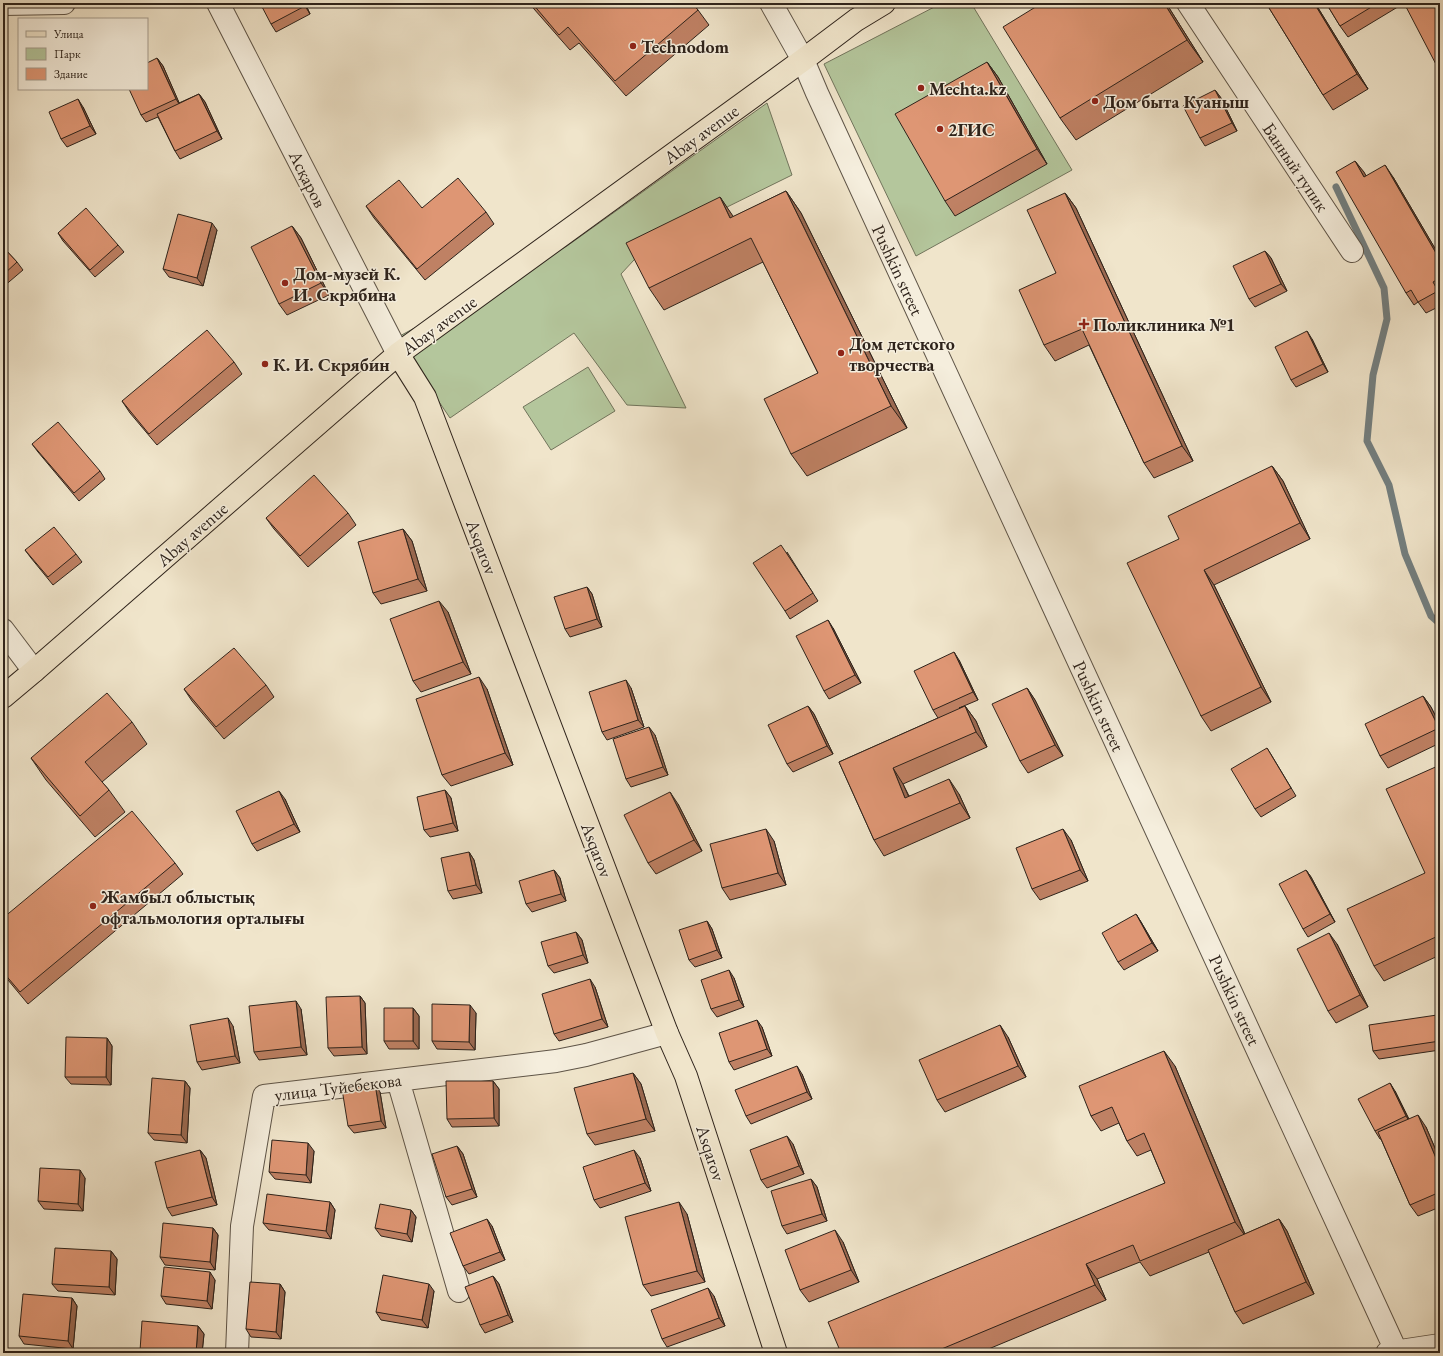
<svg xmlns="http://www.w3.org/2000/svg" width="1443" height="1356" viewBox="0 0 1443 1356" font-family="'EB Garamond',serif">
<style>
.green{fill:#b4c69c;stroke:#71745c}
.lines{fill:none;stroke-linecap:round;stroke-linejoin:round}
.stream{stroke:#737f80;stroke-width:7}
.minor-casing{stroke:#5e5447;stroke-width:24}
.major-casing{stroke:#2e231b;stroke-width:24}
.minor{stroke:#f5eedd;stroke-width:22}
.major{stroke:#f0e5cb;stroke-width:22}
.wall{fill:#bf8164;stroke:#2e231b}
.shaded-wall{fill:#9b6951;stroke:#2e231b}
.building{fill:#de9674;stroke:#2e231b}
.poi-dot{fill:#8f2418;stroke:#f5eedd;stroke-width:1.5}
.labels{text-anchor:middle;dominant-baseline:central;stroke-width:3;stroke-linejoin:round;paint-order:stroke}
.poi-label{font-size:18px;font-weight:bold;fill:#2e231b;stroke:#f5eedd;text-anchor:start}
.street-label{font-size:18px;fill:#2e231b;stroke:#f5eedd}
</style>
<rect width="100%" height="100%" fill="#f0e5cb"/>
<filter id="stains"><feTurbulence type="fractalNoise" baseFrequency=".005" numOctaves="4"/><feColorMatrix values="0 0 0 0 .2 0 0 0 0 .09 0 0 0 0 .02 0 0 0 .5 -.17"/></filter>
<radialGradient id="worn" r=".72"><stop offset=".6" stop-color="#630" stop-opacity="0"/><stop offset="1" stop-color="#630" stop-opacity=".3"/></radialGradient>
<!-- green -->
<path class="green" d="M942,3H971L1072,170L916,256L824,64Z
M767,103L792,175L646,247L621,274L686,408L627,405L574,333L450,418L396,338L567,246Z
M588,367L615,411L551,450L523,407Z"/>
<g class="lines">
<!-- stream -->
<path class="stream" d="M1336,187L1384,288L1387,319L1373,375L1367,441L1389,485L1405,554L1431,616L1440,624"/>
<!-- minor casing -->
<g class="minor-casing">
<path id="minor" d="M218,3L398,354
M771,3L803,60L817,93L1397,1353
M1188,3L1352,251
M3,4L64,3
M3,630L34,671
M398,1080L459,1291
M237,1353L242,1226L264,1096L556,1061L586,1055L667,1033
M1387,1353L1440,1345"/>
</g>
<!-- major casing -->
<g class="major-casing">
<path id="major" d="M398,354L425,397L667,1033L686,1076L776,1353
M3,697L34,671L398,354L803,60L856,20L884,3"/>
</g>
<!-- minor -->
<use href="#minor" class="minor"/>
<!-- major -->
<use href="#major" class="major"/>
</g>
<!-- wall -->
<path class="wall" d="M305,3L310,14L276,32L271,24Z
M530,3H692L698,10L709,25L626,96L579,43L570,50L534,9Z
M1166,3L1203,62L1076,140L1060,118Z
M1246,3H1256L1249,7Z
M1266,3H1315L1368,89L1333,110L1323,95Z
M1326,3H1400L1401,5L1348,37L1340,26Z
M157,58L163,66L179,103L199,94L205,102L222,139L180,159L175,151L158,117L146,122L141,115Z
M987,62L998,77L1047,164L955,216L945,201Z
M1215,90L1221,98L1237,131L1205,146L1200,138Z
M83,107L96,134L67,147L61,139Z
M1355,161L1366,176L1393,177L1440,257V306L1426,313L1418,302L1414,305L1406,293Z
M786,191L801,213L907,428L807,476L791,454L818,373L763,262L664,310L649,288L720,197L733,217Z
M1065,193L1076,208L1193,461L1154,478L1144,463L1089,345L1055,361L1044,345L1056,273Z
M366,206L422,208L486,212L494,224L425,280L374,218Z
M292,226L301,238L329,295L287,315L279,304Z
M217,230L203,286L169,277L163,269Z
M58,233L118,245L124,252L95,277L63,241Z
M3,247L17,262L23,270L3,287Z
M1265,251L1271,258L1287,291L1255,307L1249,299Z
M1312,339L1328,372L1296,387L1291,380Z
M234,362L242,374L157,445L130,413L122,401Z
M32,444L100,471L105,479L79,501L38,452Z
M1272,466L1283,481L1310,539L1214,585L1271,702L1211,731L1201,716L1179,539Z
M348,513L356,525L308,567L274,529L266,518Z
M403,529L412,541L427,591L381,604L373,593Z
M25,550L76,554L82,562L53,585L31,558Z
M787,552L818,601L790,619L785,611Z
M587,587L592,594L602,627L570,637L565,629Z
M448,612L471,674L421,692L413,681Z
M833,628L861,683L829,699L824,691Z
M959,660L978,700L959,708L965,706L976,721L987,747L903,784L909,796L959,794L970,818L884,856L874,840L839,762L938,718L933,710Z
M266,685L274,697L224,739L192,701L184,689Z
M631,688L644,727L607,740L602,732Z
M1027,688L1035,700L1063,756L1028,773L1020,761Z
M487,689L513,765L451,786L442,775Z
M1423,696L1431,707L1440,725V743L1388,768L1380,756Z
M808,706L814,714L833,754L793,772L787,764Z
M132,722L147,744L102,782L109,790L125,812L95,837L46,780L31,758Z
M655,735L668,775L631,787L626,779Z
M1267,748L1272,756L1296,796L1261,817L1255,809Z
M1440,765V955L1384,981L1374,966L1425,873Z
M445,790L451,798L458,831L430,837L424,830Z
M285,799L300,832L257,851L252,844Z
M678,804L702,851L656,874L648,863Z
M1071,840L1088,881L1040,900L1032,889Z
M774,841L786,885L730,900L722,888Z
M469,852L474,860L482,893L453,899L448,891Z
M175,863L183,874L28,1004L3,974V918Z
M554,870L560,878L566,901L532,912L526,904Z
M1306,870L1311,877L1335,922L1308,937L1303,929Z
M1136,914L1141,922L1158,951L1124,970L1118,962Z
M707,921L712,929L722,958L695,967L689,960Z
M576,932L582,940L588,963L554,973L548,966Z
M1337,944L1368,1007L1336,1023L1328,1011Z
M734,978L744,1007L717,1017L711,1009Z
M595,987L608,1027L559,1041L554,1034Z
M360,996L365,1003L367,1054L334,1056L328,1048Z
M413,1008L419,1016V1049H389L384,1041Z
M301,1009L307,1055L259,1060L254,1052Z
M476,1013L475,1050L437,1049L432,1041Z
M1440,1019V1050L1379,1059L1373,1051Z
M233,1026L240,1063L202,1070L197,1062Z
M762,1027L772,1056L734,1070L729,1062Z
M1008,1037L1026,1077L945,1112L937,1100Z
M107,1038L112,1046L111,1085L71,1084L65,1077Z
M1175,1066L1245,1234L1279,1219L1287,1231L1314,1294L1243,1324L1235,1312L1209,1252L1150,1276L1140,1262L1097,1279L1106,1300L979,1353H841L1165,1183L1151,1150L1137,1156L1127,1141L1119,1123L1101,1131L1091,1116Z
M633,1073L641,1084L655,1131L595,1145L587,1134Z
M802,1074L812,1099L751,1124L746,1116Z
M185,1081L190,1088L187,1143L154,1140L148,1133Z
M493,1081L499,1089V1126L452,1127L447,1119Z
M1395,1091L1409,1119L1426,1127L1440,1160V1207L1418,1216L1410,1205L1381,1139H1380L1375,1131Z
M380,1092L386,1128L354,1133L348,1126Z
M793,1144L804,1174L767,1188L761,1180Z
M457,1146L463,1154L477,1197L452,1205L446,1197Z
M200,1150L206,1158L217,1205L172,1216L167,1208Z
M314,1151L311,1183L275,1179L269,1172Z
M640,1158L651,1191L600,1208L594,1200Z
M85,1178L83,1211L44,1209L38,1201Z
M811,1179L817,1187L827,1221L787,1234L782,1226Z
M330,1202L335,1210L331,1239L269,1230L263,1223Z
M411,1210L416,1217L412,1242L381,1236L375,1228Z
M687,1214L705,1282L651,1296L643,1285Z
M492,1226L505,1260L469,1274L463,1266Z
M213,1228L218,1235L215,1270L165,1265L160,1257Z
M843,1242L859,1282L809,1302L800,1290Z
M111,1251L117,1259L115,1295L58,1291L52,1284Z
M493,1276L499,1284L513,1322L485,1333L480,1325Z
M215,1280L212,1309L166,1304L161,1296Z
M280,1284L285,1292L281,1339L251,1337L246,1329Z
M434,1291L428,1328L381,1320L376,1312Z
M714,1296L725,1326L667,1347L662,1339Z
M72,1298L77,1306L73,1349L24,1344L19,1336Z
M198,1326L204,1334L202,1353H141L140,1351Z"/>
<!-- shaded-wall -->
<path class="shaded-wall" d="M303,3H305L310,14L305,6Z
M1164,3H1166L1203,62L1187,40Z
M1314,3H1315L1368,89L1357,74Z
M3,41L4,54L3,52Z
M157,58L163,66L181,107L176,99Z
M987,62L998,77L1047,164L1037,149Z
M1215,90L1221,98L1237,131L1232,123Z
M199,94L205,102L222,139L217,131Z
M78,99L83,107L96,134L90,126Z
M1355,161L1364,172L1373,188L1364,177Z
M1385,165L1393,177L1440,257V260Z
M786,191L801,213L907,428L891,406Z
M1065,193L1076,208L1193,461L1182,446Z
M720,197L735,219L730,218Z
M212,223L217,230L203,286L197,278Z
M292,226L301,238L329,295L321,283Z
M1265,251L1271,258L1287,291L1281,284Z
M1307,331L1312,339L1328,372L1323,364Z
M1272,466L1283,481L1310,539L1300,523Z
M403,529L412,541L427,591L418,579Z
M1204,570L1214,585L1271,702L1261,687Z
M587,587L592,594L602,627L597,619Z
M439,601L448,612L471,674L463,662Z
M828,620L833,628L861,683L855,675Z
M954,652L959,660L978,700L973,692Z
M479,677L487,689L513,765L505,753Z
M626,680L631,688L644,727L638,720Z
M1027,688L1035,700L1063,756L1055,745Z
M1423,696L1431,707L1440,725V730Z
M808,706L814,714L833,754L827,746Z
M965,706L976,721L987,747L976,732Z
M649,727L655,735L668,775L663,767Z
M893,768L903,784L916,813L905,798Z
M949,779L959,794L970,818L960,803Z
M445,790L451,798L458,831L453,823Z
M279,791L285,799L300,832L294,824Z
M670,792L678,804L702,851L694,840Z
M766,829L774,841L786,885L778,873Z
M1063,829L1071,840L1088,881L1080,870Z
M469,852L474,860L482,893L476,885Z
M554,870L560,878L566,901L561,894Z
M1306,870L1311,877L1335,922L1330,914Z
M1136,914L1141,922L1158,951L1152,943Z
M707,921L712,929L722,958L717,950Z
M576,932L582,940L588,963L583,955Z
M1329,933L1337,944L1368,1007L1360,995Z
M729,970L734,978L744,1007L739,1000Z
M590,979L595,987L608,1027L602,1019Z
M360,996L365,1003L367,1054L362,1047Z
M296,1001L301,1009L307,1055L301,1047Z
M470,1005L476,1013L475,1050L469,1042Z
M413,1008L419,1016V1049L413,1041Z
M1437,1015L1440,1019V1034Z
M228,1018L233,1026L240,1063L235,1056Z
M757,1020L762,1027L772,1056L767,1049Z
M1000,1025L1008,1037L1026,1077L1018,1066Z
M107,1038L112,1046L111,1085L106,1077Z
M1164,1051L1175,1066L1246,1237L1235,1222Z
M797,1066L802,1074L812,1099L807,1092Z
M633,1073L641,1084L655,1131L646,1119Z
M185,1081L190,1088L187,1143L181,1135Z
M493,1081L499,1089V1126L494,1118Z
M1390,1083L1395,1091L1411,1124L1406,1116Z
M375,1084L380,1092L386,1128L381,1121Z
M1418,1115L1426,1127L1440,1160V1168Z
M787,1136L793,1144L804,1174L799,1166Z
M308,1143L314,1151L311,1183L306,1175Z
M457,1146L463,1154L477,1197L472,1189Z
M200,1150L206,1158L217,1205L212,1197Z
M634,1150L640,1158L651,1191L645,1183Z
M80,1170L85,1178L83,1211L78,1204Z
M811,1179L817,1187L827,1221L822,1214Z
M330,1202L335,1210L331,1239L326,1231Z
M679,1202L687,1214L705,1282L697,1271Z
M411,1210L416,1217L412,1242L407,1234Z
M487,1219L492,1226L505,1260L500,1252Z
M1279,1219L1287,1231L1314,1294L1306,1282Z
M213,1228L218,1235L215,1270L210,1262Z
M835,1230L843,1242L859,1282L851,1270Z
M111,1251L117,1259L115,1295L109,1287Z
M1086,1264L1097,1279L1106,1300L1095,1285Z
M210,1272L215,1280L212,1309L207,1301Z
M493,1276L499,1284L513,1322L508,1315Z
M280,1284L285,1292L281,1339L276,1332Z
M429,1284L434,1291L428,1328L422,1320Z
M708,1288L714,1296L725,1326L719,1318Z
M72,1298L77,1306L73,1349L68,1341Z
M198,1326L204,1334L202,1353H196Z"/>
<!-- building -->
<path class="building" d="M260,3H303L305,6L271,24Z
M532,3H692L698,10L615,81L568,27L559,35Z
M1042,3H1164L1187,40L1060,118L1003,27Z
M1266,3H1314L1357,74L1323,95Z
M1326,3H1378L1340,26Z
M1404,3H1440V72Z
M157,58L176,99L141,115L129,89H147V63Z
M987,62L1037,149L945,201L895,114Z
M1215,90L1232,123L1200,138L1183,106Z
M199,94L217,131L175,151L157,114Z
M78,99L90,126L61,139L49,112Z
M1355,161L1364,177L1385,165L1440,260V278L1433,282L1438,291L1418,302L1411,290L1406,293L1336,172Z
M458,178L486,212L417,269L366,206L399,180L422,208Z
M786,191L891,406L791,454L764,399L818,373L751,238L649,288L626,243L720,197L730,218Z
M1065,193L1182,446L1144,463L1082,329L1044,345L1019,290L1056,273L1027,210Z
M86,208L118,245L90,270L58,233Z
M178,214L212,223L197,278L163,269Z
M292,226L321,283L279,304L251,247Z
M3,247L17,262L3,275Z
M1265,251L1281,284L1249,299L1233,266Z
M207,330L234,362L149,434L122,401Z
M1307,331L1323,364L1291,380L1275,347Z
M58,422L100,471L74,493L32,444Z
M1272,466L1300,523L1204,570L1261,687L1201,716L1127,563L1179,539L1168,516Z
M314,475L348,513L300,556L266,518Z
M54,527L76,554L48,577L25,550Z
M403,529L418,579L373,593L358,542Z
M781,545L813,593L785,611L753,563Z
M587,587L597,619L565,629L554,597Z
M439,601L463,662L413,681L390,619Z
M828,620L855,675L824,691L796,636Z
M234,648L266,685L216,727L184,689Z
M954,652L973,692L933,710L914,671Z
M479,677L505,753L442,775L416,699Z
M626,680L638,720L602,732L589,692Z
M1027,688L1055,745L1020,761L992,704Z
M107,693L132,722L85,762L109,790L80,816L31,758Z
M1423,696L1439,728L1380,756L1365,724Z
M808,706L827,746L787,764L768,725Z
M965,706L976,732L893,768L905,798L949,779L960,803L874,840L839,762Z
M649,727L663,767L626,779L613,739Z
M1267,748L1291,788L1255,809L1231,769Z
M1440,765V935L1374,966L1347,909L1425,873L1386,789Z
M445,790L453,823L424,830L417,797Z
M279,791L294,824L252,844L236,811Z
M670,792L694,840L648,863L624,815Z
M132,811L175,863L20,992L3,972V918Z
M766,829L778,873L722,888L710,844Z
M1063,829L1080,870L1032,889L1016,848Z
M469,852L476,885L448,891L441,858Z
M554,870L561,894L526,904L519,881Z
M1306,870L1330,914L1303,929L1279,884Z
M1136,914L1152,943L1118,962L1102,933Z
M707,921L717,950L689,960L679,930Z
M576,932L583,955L548,966L541,942Z
M1329,933L1360,995L1328,1011L1297,949Z
M729,970L739,1000L711,1009L701,980Z
M590,979L602,1019L554,1034L542,994Z
M360,996L362,1047L328,1048L326,997Z
M296,1001L301,1047L254,1052L249,1006Z
M432,1004L470,1005L469,1042L432,1041Z
M384,1008H413V1041H384Z
M1437,1015L1440,1034V1041L1373,1051L1369,1025Z
M228,1018L235,1056L197,1062L190,1025Z
M757,1020L767,1049L729,1062L719,1033Z
M1000,1025L1018,1066L937,1100L919,1060Z
M66,1037L107,1038L106,1077H65Z
M1164,1051L1235,1222L1140,1261L1133,1245L1086,1264L1095,1285L932,1353H841L828,1322L1165,1183L1144,1133L1127,1141L1112,1107L1091,1116L1079,1086Z
M797,1066L807,1092L746,1116L735,1090Z
M633,1073L646,1119L587,1134L574,1088Z
M152,1078L185,1081L181,1135L148,1133Z
M446,1081H493L494,1118L447,1119Z
M1390,1083L1406,1116L1375,1131L1358,1099Z
M375,1084L381,1121L348,1126L342,1089Z
M1418,1115L1440,1168V1192L1410,1205L1378,1132Z
M787,1136L799,1166L761,1180L750,1150Z
M272,1140L308,1143L306,1175L269,1172Z
M457,1146L472,1189L446,1197L432,1154Z
M200,1150L212,1197L167,1208L155,1162Z
M634,1150L645,1183L594,1200L583,1167Z
M40,1168L80,1170L78,1204L38,1201Z
M811,1179L822,1214L782,1226L771,1191Z
M267,1194L330,1202L326,1231L263,1223Z
M679,1202L697,1271L643,1285L625,1217Z
M380,1204L411,1210L407,1234L375,1228Z
M487,1219L500,1252L463,1266L450,1233Z
M1279,1219L1306,1282L1235,1312L1208,1250Z
M163,1223L213,1228L210,1262L160,1257Z
M835,1230L851,1270L800,1290L785,1250Z
M55,1248L111,1251L109,1287L52,1284Z
M164,1267L210,1272L207,1301L161,1296Z
M383,1275L429,1284L422,1320L376,1312Z
M493,1276L508,1315L480,1325L465,1287Z
M250,1282L280,1284L276,1332L246,1329Z
M708,1288L719,1318L662,1339L651,1310Z
M23,1294L72,1298L68,1341L19,1336Z
M142,1321L198,1326L196,1353H160L140,1351Z"/>
<!-- markers -->
<g class="poi-dot">
<circle cx="633" cy="46" r="4"/>
<circle cx="921" cy="88" r="4"/>
<circle cx="1095" cy="101" r="4"/>
<circle cx="940" cy="129" r="4"/>
<circle cx="285" cy="283" r="4"/>
<path d="M1082 318h4v4h4v4h-4v4h-4v-4h-4v-4h4z"/>
<circle cx="841" cy="353" r="4"/>
<circle cx="265" cy="364" r="4"/>
<circle cx="93" cy="906" r="4"/>
</g>
<g class="labels">
<!-- poi labels -->
<g class="poi-label">
<text x="641" y="46">Technodom</text>
<text x="929" y="88">Mechta.kz</text>
<text x="1103" y="101">Дом быта Куаныш</text>
<text x="948" y="129">2ГИС</text>
<text x="293" y="273">Дом-музей К.<tspan x="293" dy="21">И. Скрябина</tspan></text>
<text x="1093" y="324">Поликлиника №1</text>
<text x="849" y="343">Дом детского<tspan x="849" dy="21">творчества</tspan></text>
<text x="273" y="364">К. И. Скрябин</text>
<text x="101" y="896">Жамбыл облыстық<tspan x="101" dy="21">офтальмология орталығы</tspan></text>
</g>
<!-- street labels -->
<g class="street-label">
<text transform="translate(701 134) rotate(-36)">Abay avenue</text>
<text transform="translate(1296 167) rotate(56)">Банный тупик</text>
<text transform="translate(308 179) rotate(63)">Асқаров</text>
<text transform="translate(898 270) rotate(65)">Pushkin street</text>
<text transform="translate(439 325) rotate(-36)">Abay avenue</text>
<text transform="translate(192 534) rotate(-41)">Abay avenue</text>
<text transform="translate(482 547) rotate(69)">Asqarov</text>
<text transform="translate(1099 706) rotate(65)">Pushkin street</text>
<text transform="translate(597 850) rotate(69)">Asqarov</text>
<text transform="translate(1235 1000) rotate(65)">Pushkin street</text>
<text transform="translate(338 1087) rotate(-7)">улица Туйебекова</text>
<text transform="translate(711 1153) rotate(72)">Asqarov</text>
</g>
</g>
<!-- margin -->
<rect width="1443" height="1356" fill="none" stroke="#f0e5cb" stroke-width="16"/>
<rect x="4" y="4" width="1435" height="1348" fill="none" stroke="#2e231b" stroke-width="2"/>
<rect x="8" y="8" width="1427" height="1340" fill="none" stroke="#2e231b"/>
<!-- legend -->
<rect x="18" y="18" width="130" height="72" fill="#f5eedd" stroke="#a59d8f"/>
<rect x="26" y="31" width="20" height="6" fill="#f0e5cb" stroke="#a59d8f"/>
<text x="54" y="38" font-size="12" fill="#2e231b">Улица</text>
<rect x="26" y="48" width="20" height="12" fill="#b4c69c" stroke="#a59d8f"/>
<text x="54" y="58" font-size="12" fill="#2e231b">Парк</text>
<rect x="26" y="68" width="20" height="12" fill="#de9674" stroke="#a59d8f"/>
<text x="54" y="78" font-size="12" fill="#2e231b">Здание</text>
<rect width="100%" height="100%" filter="url(#stains)"/>
<rect width="100%" height="100%" fill="url(#worn)"/>
</svg>
